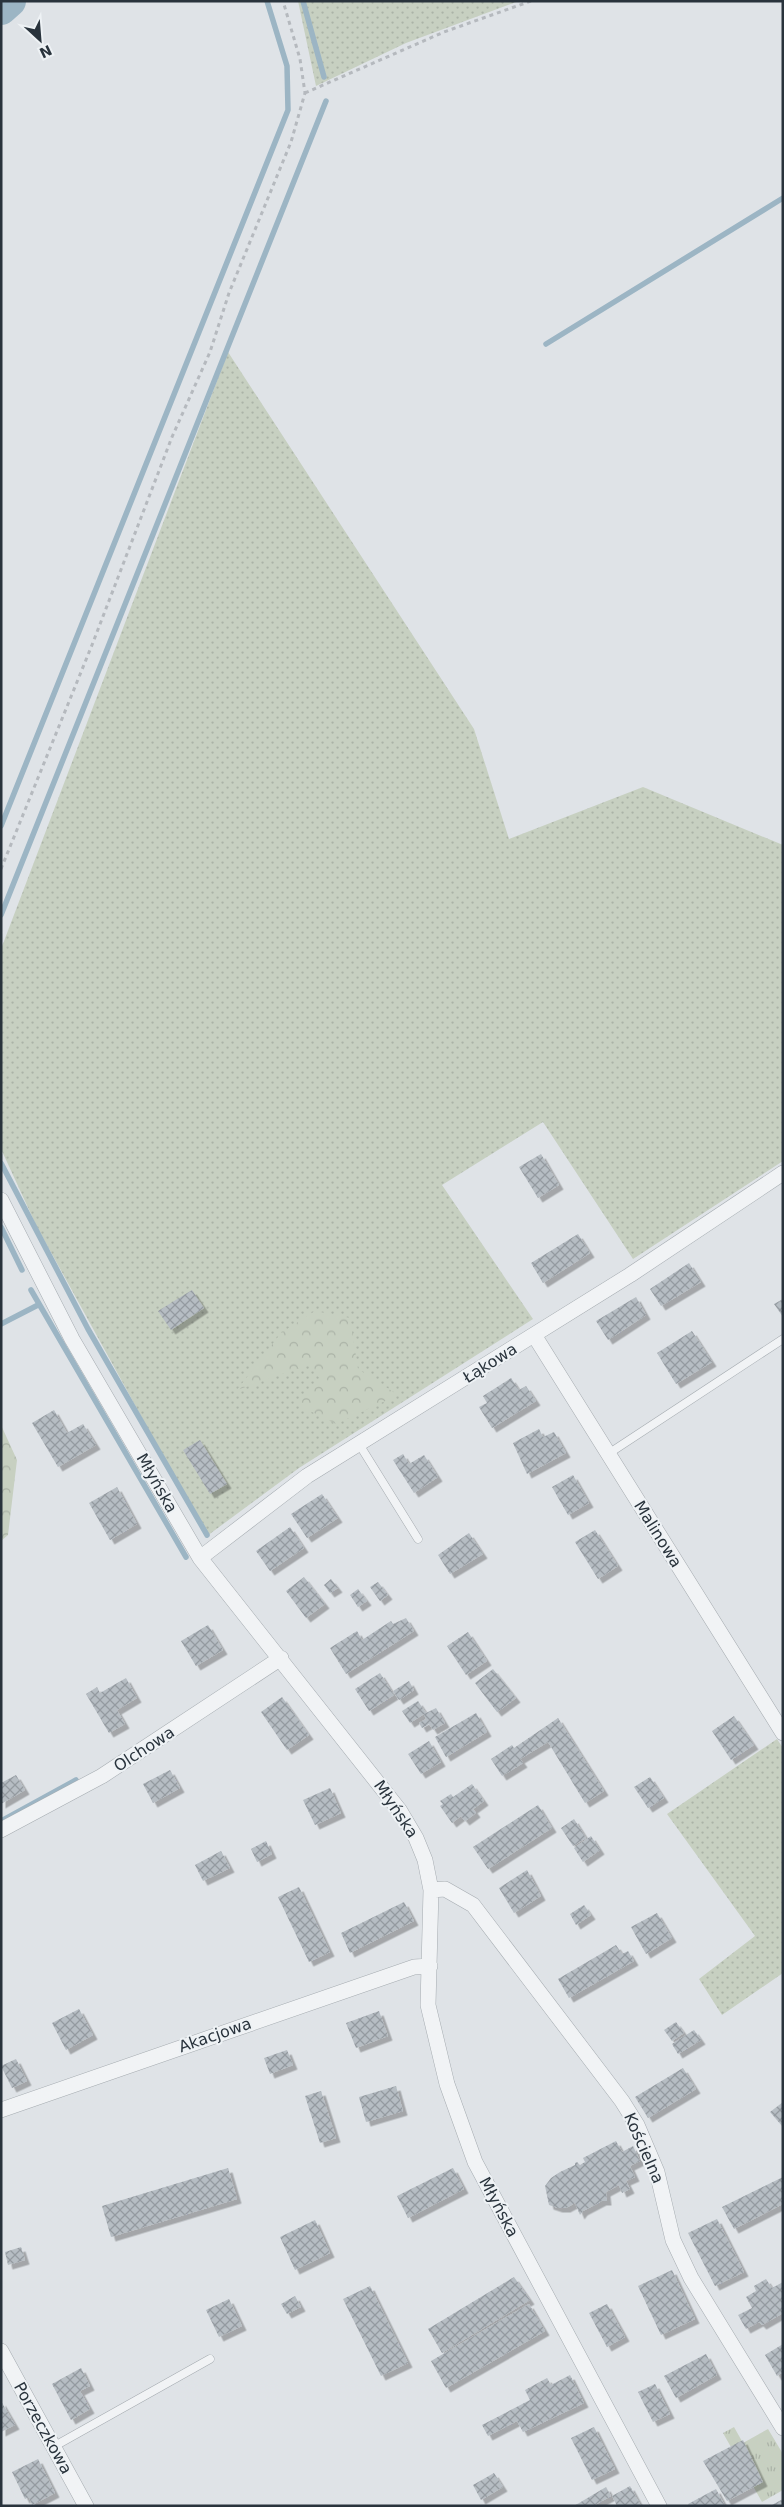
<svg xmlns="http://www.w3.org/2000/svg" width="784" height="2507" viewBox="0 0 784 2507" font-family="'DejaVu Sans',sans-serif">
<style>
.grass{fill:url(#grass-dots)}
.forest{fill:url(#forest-crowns)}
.park{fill:url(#park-tufts)}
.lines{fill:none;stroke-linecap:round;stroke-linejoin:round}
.stream{stroke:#9cb5c4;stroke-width:5.5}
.river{stroke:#9cb5c4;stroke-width:32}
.building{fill:url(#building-cross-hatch);filter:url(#shadow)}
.service-casing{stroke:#a5abb0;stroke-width:9}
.minor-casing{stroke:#a5abb0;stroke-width:16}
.path{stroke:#b5b9be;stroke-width:3;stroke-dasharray:4 4;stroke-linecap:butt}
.service{stroke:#f1f3f5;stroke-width:8}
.minor{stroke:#f1f3f5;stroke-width:15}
.labels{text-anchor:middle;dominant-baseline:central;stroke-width:4;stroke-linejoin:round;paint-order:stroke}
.street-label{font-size:16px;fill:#29333c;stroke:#eef2f5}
</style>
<defs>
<pattern id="grass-dots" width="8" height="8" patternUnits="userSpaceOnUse" patternTransform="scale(1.25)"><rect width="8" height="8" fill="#c7d0c1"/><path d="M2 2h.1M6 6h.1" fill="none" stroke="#abb3a7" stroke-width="1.8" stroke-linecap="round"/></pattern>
<pattern id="forest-crowns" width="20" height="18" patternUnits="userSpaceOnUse" patternTransform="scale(1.25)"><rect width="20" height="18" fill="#c7d0c1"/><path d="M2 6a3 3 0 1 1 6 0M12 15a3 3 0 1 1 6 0" fill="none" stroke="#abb3a7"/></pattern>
<pattern id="park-tufts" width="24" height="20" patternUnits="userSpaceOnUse" patternTransform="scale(1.25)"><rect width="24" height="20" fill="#c7d0c1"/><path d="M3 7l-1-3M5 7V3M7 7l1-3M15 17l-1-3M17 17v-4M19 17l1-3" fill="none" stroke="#abb3a7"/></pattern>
<pattern id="building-cross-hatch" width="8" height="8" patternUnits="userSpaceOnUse" patternTransform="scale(1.25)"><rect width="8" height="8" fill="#b6bdc3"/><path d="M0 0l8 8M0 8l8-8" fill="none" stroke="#949aa0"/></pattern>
<filter id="shadow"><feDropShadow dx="4.5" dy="4.5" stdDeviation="0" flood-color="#0004"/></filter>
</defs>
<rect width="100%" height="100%" fill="#dfe3e7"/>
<!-- grass -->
<path class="grass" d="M298,1H519L406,43L316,86Z
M228,352L474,729L509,839L643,787L783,845V1161L633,1259L543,1122L442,1185L533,1319L299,1468L207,1536L36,1225L1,1149V949Z
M777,1739L783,1748V1973L722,2015L699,1979L755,1936L667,1814Z"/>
<!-- forest -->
<path class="forest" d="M315,1311L350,1318L358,1369L398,1395L336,1424L296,1404L320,1379L310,1364L237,1390L281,1333Z
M1,1425L17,1460L8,1535L1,1541Z"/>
<!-- park -->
<path class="park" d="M734,2427L743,2443L768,2429L783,2454V2490L762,2502L723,2433Z"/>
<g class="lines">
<!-- stream -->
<path class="stream" d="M303,1L324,77
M546,344L783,198
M1,826L288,110L287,66L267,1
M1,915L326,101
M1,1163L88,1329L207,1535
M1,1227L22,1270
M31,1290L186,1557
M1,1324L38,1305
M1,1821L76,1780"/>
<!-- river -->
<path class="river" d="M1,9L10,1"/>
</g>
<!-- building -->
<path class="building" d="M541,1154L559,1185L538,1198L519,1167Z
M578,1234L590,1253L543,1283L531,1263Z
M689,1263L701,1282L661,1306L650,1289Z
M192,1290L204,1308L171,1330L158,1311Z
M636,1297L646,1315L608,1340L596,1321Z
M783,1299V1317L774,1304Z
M692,1331L712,1362L676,1384L657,1353Z
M511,1378L519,1390L526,1386L536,1401L492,1428L479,1407L487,1403L483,1396Z
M54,1410L67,1433L83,1424L96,1445L58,1467L32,1423Z
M539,1429L543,1437L554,1432L566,1453L527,1474L513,1443Z
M200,1440L227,1484L210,1494L183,1450Z
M403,1454L409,1464L424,1455L438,1477L414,1493L393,1460Z
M573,1475L589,1503L568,1515L552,1487Z
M117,1487L137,1524L110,1540L89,1503Z
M322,1494L338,1518L307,1538L291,1514Z
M290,1527L304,1548L270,1571L256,1551Z
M595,1530L618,1566L598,1579L575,1542Z
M469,1533L483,1554L450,1574L438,1555Z
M304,1577L325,1604L306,1618L286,1591Z
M331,1579L338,1588L330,1593L324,1585Z
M378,1582L388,1595L380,1601L370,1587Z
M358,1589L367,1601L358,1607L350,1595Z
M406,1618L414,1631L346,1674L330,1648L357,1631L362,1640L391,1621L393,1624Z
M208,1625L223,1650L196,1666L181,1641Z
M468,1632L487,1661L466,1675L447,1646Z
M493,1669L516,1698L497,1712L475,1683Z
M380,1673L394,1695L369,1711L355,1689Z
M126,1678L137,1698L117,1710L125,1724L109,1733L86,1694L97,1687L100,1693Z
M409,1681L414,1690L399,1700L393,1691Z
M282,1697L309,1735L287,1750L261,1712Z
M418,1701L426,1713L436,1708L445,1723L433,1730L429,1724L422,1728L419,1723L426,1719L424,1714L410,1723L402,1711Z
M476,1713L487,1732L446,1757L435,1737Z
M734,1716L754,1745L731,1760L712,1731Z
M558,1718L604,1791L585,1803L548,1742L520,1759L523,1763L502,1776L491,1759L512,1745L514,1748Z
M429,1741L441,1762L421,1774L408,1754Z
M170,1770L180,1788L153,1803L143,1784Z
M16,1775L25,1790L1,1804V1783Z
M650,1777L664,1798L648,1808L634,1787Z
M472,1784L484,1801L473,1809L476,1813L465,1821L461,1816L452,1823L440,1806L443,1804L440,1801L451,1794L453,1797Z
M330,1788L341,1813L315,1825L303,1800Z
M538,1805L552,1828L488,1869L473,1847Z
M574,1819L586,1838L573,1846L561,1828Z
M591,1836L600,1850L583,1862L574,1848Z
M266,1841L272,1854L257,1862L251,1849Z
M221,1851L230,1868L203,1881L195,1865Z
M527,1870L541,1896L514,1913L499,1888Z
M299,1887L330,1952L309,1962L278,1897Z
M404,1902L414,1921L350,1953L341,1933Z
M584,1905L591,1915L576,1925L570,1914Z
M657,1913L672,1938L646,1954L631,1927Z
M616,1945L622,1954L628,1951L634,1961L569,1998L558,1979Z
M79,2009L93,2035L66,2050L52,2023Z
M379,2011L388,2036L356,2048L346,2023Z
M676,2022L684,2033L672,2041L664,2030Z
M694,2030L701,2040L678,2054L672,2044Z
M287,2050L293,2065L270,2074L264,2058Z
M16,2059L27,2081L12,2088L1,2066Z
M683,2068L696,2089L648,2118L635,2097Z
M396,2086L403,2111L366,2122L359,2097Z
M321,2091L336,2138L320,2143L305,2096Z
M783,2102V2127L770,2112Z
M616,2141L622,2152L633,2146L640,2161L630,2166L635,2177L626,2181L630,2189L622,2193L619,2185L606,2192L607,2201H602L583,2211L580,2215L575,2203L566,2208H558L549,2205L545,2186L551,2178L560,2172L575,2165V2163L577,2162L580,2165L585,2162L583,2158Z
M228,2168L237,2199L111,2237L102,2206Z
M453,2168L464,2189L408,2218L397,2196Z
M783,2177V2204L734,2229L722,2207Z
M717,2219L744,2272L715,2286L688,2233Z
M315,2220L330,2253L295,2270L280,2237Z
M21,2247L25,2260L8,2265L5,2252Z
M672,2270L695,2319L661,2335L638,2286Z
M514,2277L530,2300L442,2353L428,2329Z
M766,2279L772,2288L783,2282V2313L762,2325L759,2322L746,2329L738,2315L752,2308L746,2297L756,2291L754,2286Z
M370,2286L408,2363L381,2376L343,2299Z
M295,2296L301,2307L287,2314L281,2304Z
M229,2299L242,2326L219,2337L206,2310Z
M529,2304L545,2331L446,2388L431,2361Z
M607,2304L625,2337L607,2347L589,2313Z
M783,2344V2372L777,2376L765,2355Z
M706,2354L717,2375L676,2398L664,2376Z
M81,2368L90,2386L80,2391L90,2409L71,2420L52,2384Z
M570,2375L584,2403L523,2432L517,2421L488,2436L482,2425L530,2400L525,2390L547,2378L551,2385Z
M655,2384L670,2414L653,2422L638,2392Z
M1,2401L15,2425L1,2432Z
M594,2427L615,2469L592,2480L571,2438Z
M743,2440L763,2482L727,2501L703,2461Z
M38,2459L55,2493L32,2505L29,2497L25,2499L12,2472Z
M494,2473L503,2487L481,2500L473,2485Z
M630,2486L641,2506H617L612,2496Z
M606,2487L611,2496L593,2506H574Z
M716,2489L725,2506H689L688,2504Z
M783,2499V2506H770Z"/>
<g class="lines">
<!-- service casing -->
<g class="service-casing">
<path id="service" d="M359,1444L418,1539
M608,1454L783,1339
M53,2447L210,2359"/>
</g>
<!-- minor casing -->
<g class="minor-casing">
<path id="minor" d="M1,1200L72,1339L200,1558L400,1811L416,1838L425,1860L431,1890L428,2005L447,2084L475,2162L659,2506
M534,1335L783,1733
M200,1558L307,1476L630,1275L783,1173
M1,1830L102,1776L281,1658
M431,1890L445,1889L473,1905L622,2101L637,2125L657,2172L673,2240L691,2278L783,2428
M1,2110L414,1967L430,1966
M1,2351L86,2506"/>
</g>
<!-- path -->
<path class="path" d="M305,93L444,32L531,1
M1,869L92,645L172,437L210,352L229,293L291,142L305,93L300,59L283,1"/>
<!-- service -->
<use href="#service" class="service"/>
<!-- minor -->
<use href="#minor" class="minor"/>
</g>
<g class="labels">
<!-- street labels -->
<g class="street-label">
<text transform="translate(490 1363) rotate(-32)">Łąkowa</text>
<text transform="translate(157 1483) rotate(60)">Młyńska</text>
<text transform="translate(658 1534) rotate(58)">Malinowa</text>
<text transform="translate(144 1749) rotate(-33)">Olchowa</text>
<text transform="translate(396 1809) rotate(56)">Młyńska</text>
<text transform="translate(215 2035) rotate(-19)">Akacjowa</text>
<text transform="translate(644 2148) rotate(66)">Kościelna</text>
<text transform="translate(499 2207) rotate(62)">Młyńska</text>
<text transform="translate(43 2428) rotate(61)">Porzeczkowa</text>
</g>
</g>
<!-- border -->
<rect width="784" height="2507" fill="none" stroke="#29333c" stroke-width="5"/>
<!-- north arrow -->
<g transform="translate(40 40) rotate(154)" stroke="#eef2f5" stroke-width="4" paint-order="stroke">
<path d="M0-4L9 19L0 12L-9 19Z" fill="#29333c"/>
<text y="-8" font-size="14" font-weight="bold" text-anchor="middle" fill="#29333c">N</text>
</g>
</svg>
